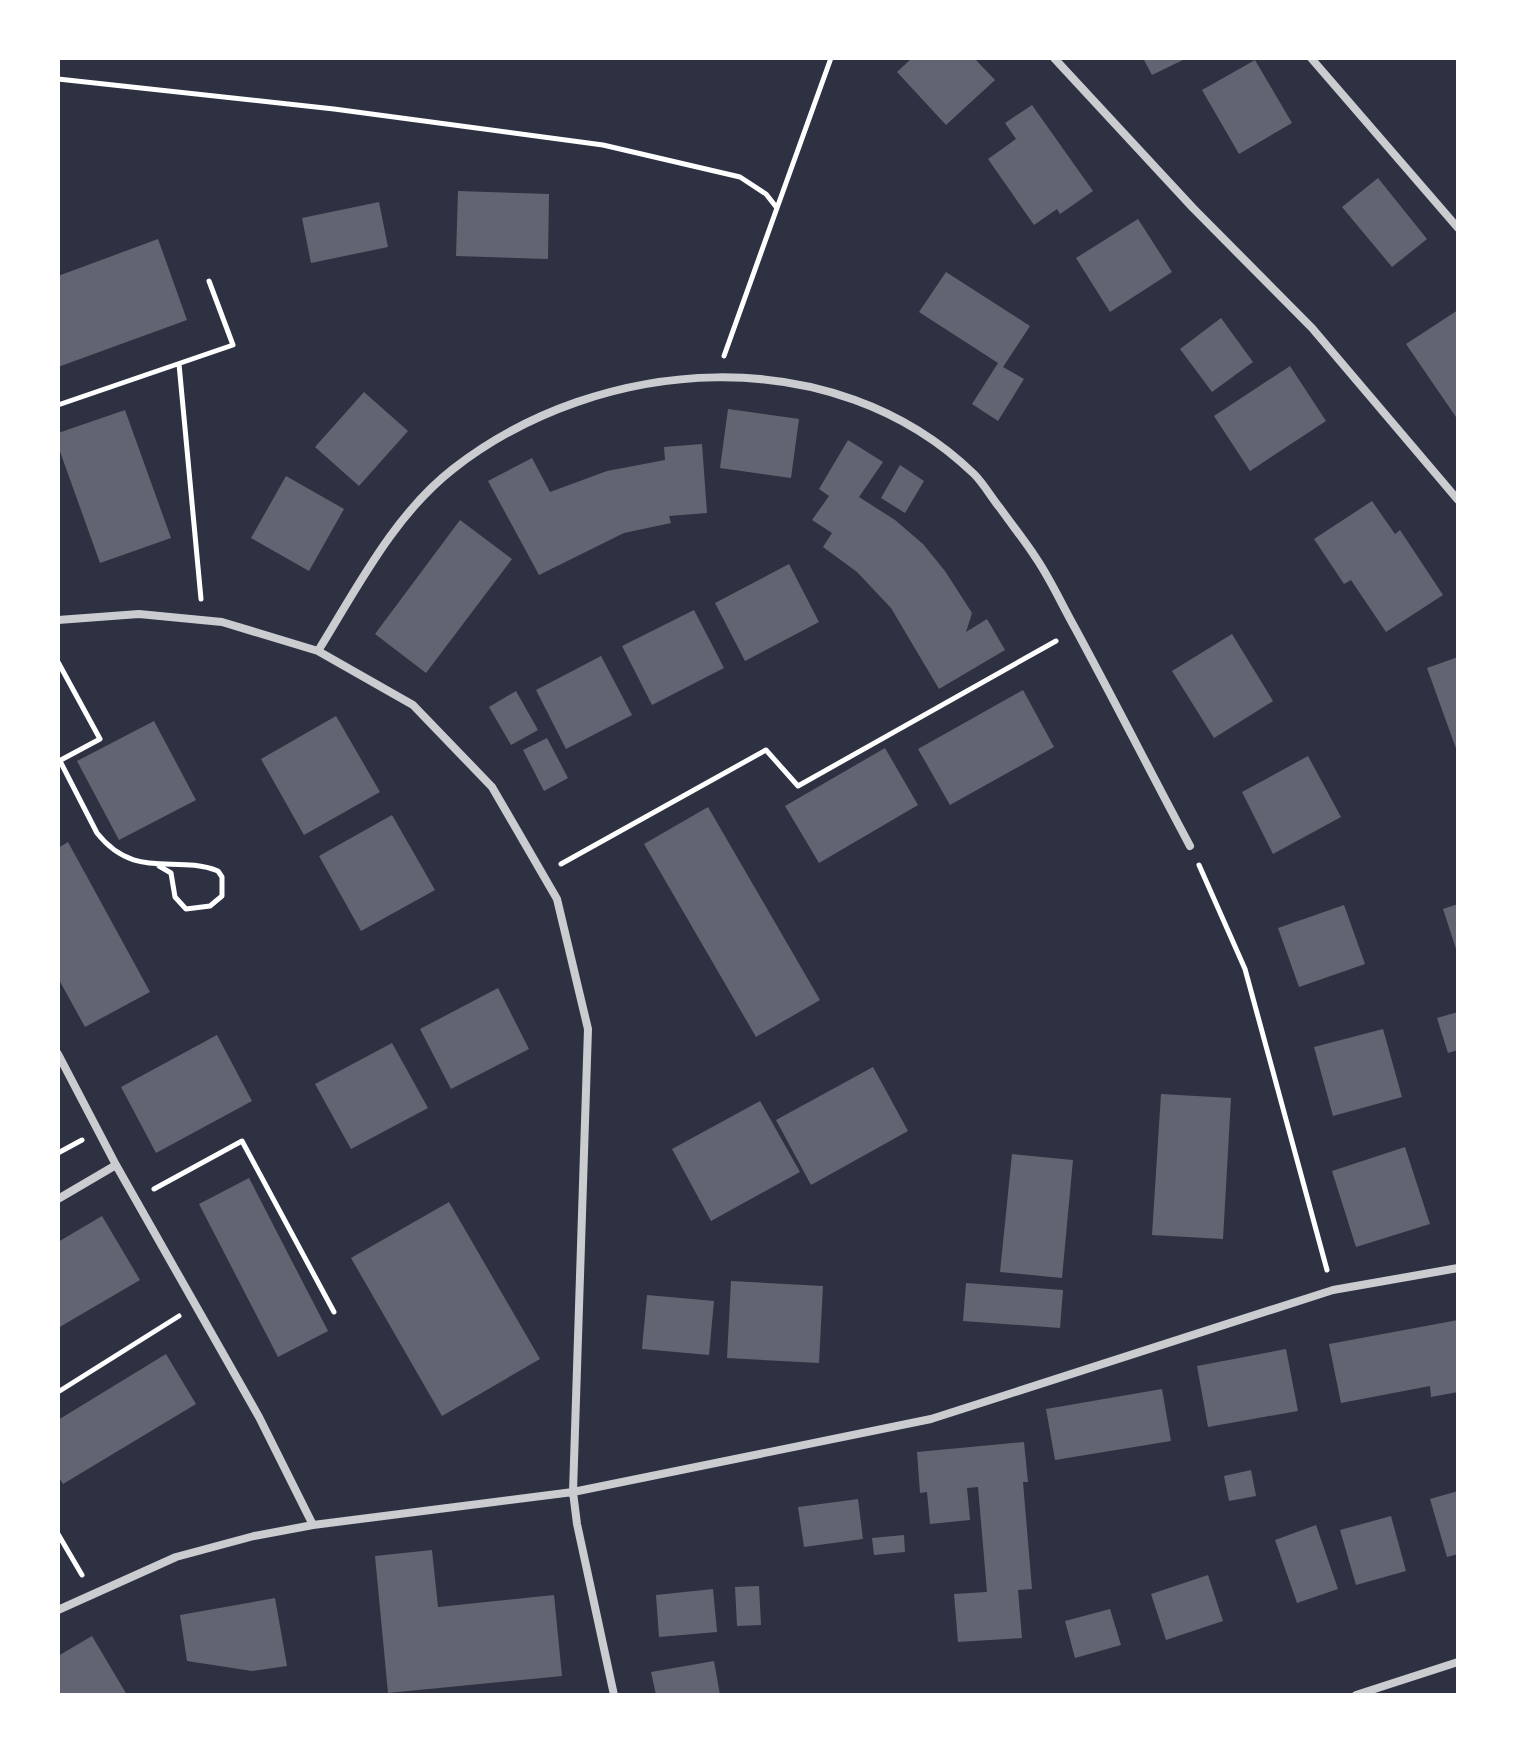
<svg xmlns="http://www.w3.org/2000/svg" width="1516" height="1753" viewBox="0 0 1516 1753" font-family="'Playfair Display',serif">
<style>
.building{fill:#626471}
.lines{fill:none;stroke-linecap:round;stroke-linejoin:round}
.path{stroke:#fff;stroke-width:5}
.minor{stroke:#caccd0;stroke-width:8}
</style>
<rect width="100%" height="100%" fill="#2d3142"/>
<!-- building -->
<path class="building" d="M912,58H974L995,80L946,125L897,72Z
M1143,58H1187L1152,75Z
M1255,60L1292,123L1239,154L1202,90Z
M1032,105L1093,191L1060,214L1057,209L1034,225L988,159L1016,139L1005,123Z
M1378,178L1427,239L1392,267L1342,207Z
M458,191L549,194L548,259L456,256Z
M379,202L388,247L311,263L302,218Z
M1138,219L1172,272L1110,312L1076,258Z
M158,239L187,320L58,367V276Z
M946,272L1030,326L1003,367L1024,379L998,421L972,404L998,363L919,312Z
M1458,310V420L1406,344Z
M1221,318L1253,362L1212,392L1180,349Z
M1290,366L1326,421L1250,471L1214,416Z
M364,392L408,431L359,486L315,447Z
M728,409L799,419L791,478L720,468Z
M125,410L171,538L100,563L58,446V433Z
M848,440L883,462L859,497L895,520L923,544L945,571L972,613L966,632L987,619L1005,650L939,689L891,608L857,572L823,547L832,533L812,520L829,496L819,489Z
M702,444L707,513L669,516L671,523L624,533L539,575L488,481L532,458L550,492L607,471L665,460L664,447Z
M900,465L924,481L905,513L881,498Z
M286,476L344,509L309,571L251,538Z
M1372,501L1395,534L1400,530L1443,595L1386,632L1351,580L1344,584L1314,539Z
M460,520L512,559L426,673L375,634Z
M789,564L819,622L745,661L715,603Z
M694,610L724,668L652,705L622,646Z
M1232,634L1273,701L1214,738L1172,671Z
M601,656L632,715L566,749L536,690Z
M1458,657V754L1427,668Z
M1023,690L1054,747L950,805L918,749Z
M516,691L538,730L511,745L489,707Z
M336,716L380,792L304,835L261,759Z
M154,721L196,800L119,840L77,761Z
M547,738L568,778L544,791L523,750Z
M885,748L918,805L819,863L785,806Z
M1308,756L1341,817L1273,854L1242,792Z
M708,807L820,1000L756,1037L644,844Z
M392,815L435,890L361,931L319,856Z
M68,842L150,992L85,1027L58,978V848Z
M1458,904V952H1457L1443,909Z
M1344,905L1365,964L1299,987L1278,928Z
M498,988L529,1049L451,1089L420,1029Z
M1458,1012V1050L1448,1053L1437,1018Z
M1383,1029L1402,1097L1333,1116L1314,1047Z
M217,1035L252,1101L156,1153L121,1087Z
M392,1043L428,1108L351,1149L315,1084Z
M873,1067L908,1131L811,1185L776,1120Z
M1161,1094L1231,1098L1223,1239L1152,1235Z
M760,1101L800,1172L711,1221L672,1149Z
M1405,1147L1430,1224L1356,1247L1332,1171Z
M1012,1154L1073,1160L1062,1278L1000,1272Z
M249,1178L328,1331L278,1357L199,1204Z
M449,1202L540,1359L442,1416L351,1258Z
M102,1216L140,1280L58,1328V1242Z
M731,1281L823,1286L819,1363L727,1358Z
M966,1283L1063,1290L1060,1328L963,1321Z
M647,1295L714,1301L709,1355L642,1349Z
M1458,1320V1392L1431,1397L1430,1386L1341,1403L1329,1344Z
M1286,1349L1298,1411L1208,1427L1197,1366Z
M166,1354L196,1404L63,1484L58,1476V1420Z
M1162,1389L1171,1441L1055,1460L1046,1409Z
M1024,1442L1028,1482H1023L1032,1589L1018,1590L1022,1638L958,1642L954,1594L987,1592L978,1487L967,1488L970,1520L930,1524L927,1492L920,1493L917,1452Z
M1251,1470L1256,1496L1229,1501L1224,1476Z
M1458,1491V1554L1447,1557L1430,1499Z
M858,1499L863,1539L804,1547L798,1507Z
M1391,1516L1406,1571L1356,1585L1340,1530Z
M1316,1525L1338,1589L1297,1603L1275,1540Z
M904,1535L905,1552L874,1555L872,1538Z
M432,1550L438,1607L554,1595L562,1676L388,1693L375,1556Z
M1208,1575L1223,1621L1166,1640L1151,1594Z
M759,1586L761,1625L737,1626L735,1587Z
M713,1589L717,1632L659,1637L656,1595Z
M275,1598L287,1666L252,1671L187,1661L180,1615Z
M1110,1609L1121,1645L1075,1658L1065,1621Z
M92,1636L127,1695H58V1656Z
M714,1661L720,1695H656L651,1672Z"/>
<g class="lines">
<!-- path -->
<path class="path" d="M58,79L334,109L603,145L740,177L766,194L777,208L724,356
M777,208L831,58
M179,364L201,599
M58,405L233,345L209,281
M58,662L100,739L59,761
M60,761L97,833C135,881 175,854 218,871L222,877V896L210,906L186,909L175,897L171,873L159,866
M561,864L766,750L798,786L1056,641
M1199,865L1245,969L1327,1270
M58,1153L82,1140
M154,1189L242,1141L334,1312
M58,1392L179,1316
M58,1534L82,1575"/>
<!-- minor -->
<path class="minor" d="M1054,58L1193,208L1312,328L1458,500
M1311,58L1458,228
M58,620L139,614L222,622L318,651L413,705L492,787L557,899L588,1029L573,1492L577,1524L614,1695
M318,651C357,588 394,515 453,469C600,354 834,338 974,474C984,484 991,497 1000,508C1012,525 1025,541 1036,558C1051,580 1062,605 1075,628C1114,700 1151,773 1190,846
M58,1054L116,1165L259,1417L313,1525
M58,1199L116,1165
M58,1610L176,1557L254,1536L313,1525L573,1492L931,1419L1333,1290L1458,1268
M1356,1695L1458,1662"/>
</g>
<!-- border -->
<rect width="1516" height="1753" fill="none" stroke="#ffffff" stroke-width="120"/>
</svg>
